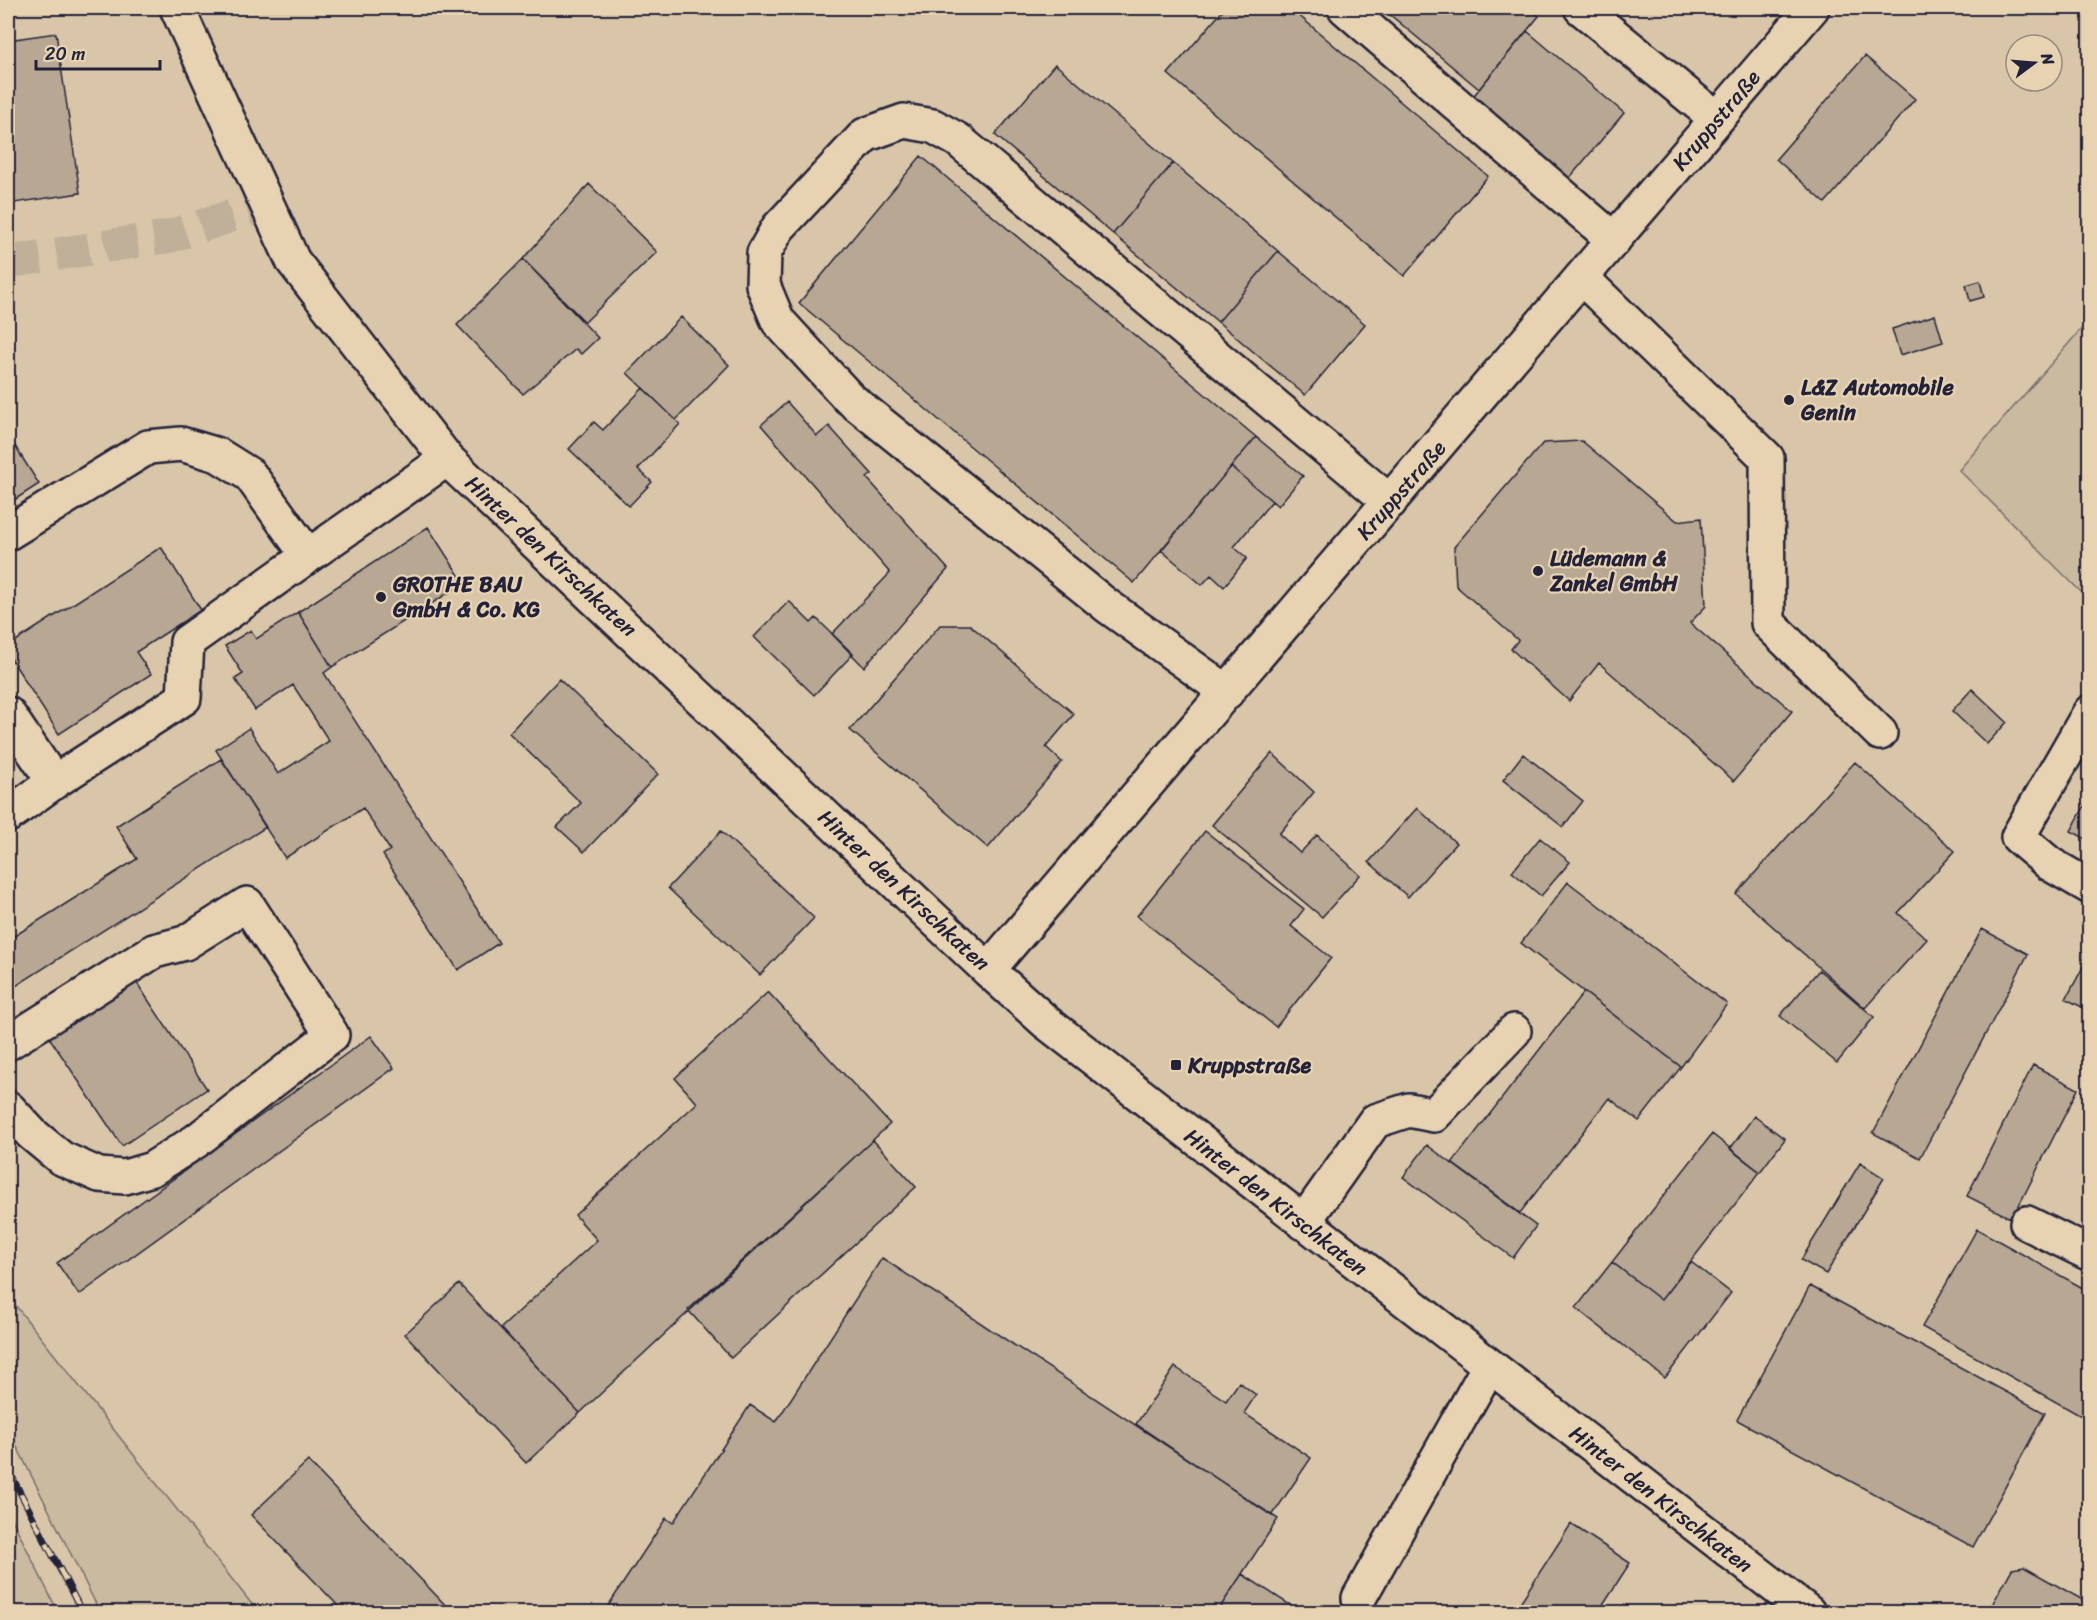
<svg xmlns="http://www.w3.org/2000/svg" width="2097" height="1620" viewBox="0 0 2097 1620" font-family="Sriracha,sans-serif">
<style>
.built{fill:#d9c6a8;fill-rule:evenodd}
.green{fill:#cabaa0;stroke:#766e6e;stroke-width:1.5}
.building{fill:#b7a793;stroke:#22223b;stroke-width:1.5}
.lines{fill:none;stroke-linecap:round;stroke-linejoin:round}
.minor-tunnel{stroke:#c0b099;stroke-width:33;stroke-dasharray:33 16;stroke-linecap:butt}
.minor-casing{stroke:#22223b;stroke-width:38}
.minor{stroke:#e7d3b1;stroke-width:33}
.rail-casing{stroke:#22223b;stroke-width:7}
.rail{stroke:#e7d3b1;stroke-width:4.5;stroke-dasharray:14;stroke-linecap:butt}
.poi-dot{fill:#22223b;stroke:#e7d3b1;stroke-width:2}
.labels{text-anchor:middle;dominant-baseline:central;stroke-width:4.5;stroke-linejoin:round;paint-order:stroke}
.street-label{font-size:22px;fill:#22223b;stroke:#e7d3b1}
.poi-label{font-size:22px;font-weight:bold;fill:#22223b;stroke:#e7d3b1;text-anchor:start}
</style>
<rect width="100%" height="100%" fill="#e7d3b1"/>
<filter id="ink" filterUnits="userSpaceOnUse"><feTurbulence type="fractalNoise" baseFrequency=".0167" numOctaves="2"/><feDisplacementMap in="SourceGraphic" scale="12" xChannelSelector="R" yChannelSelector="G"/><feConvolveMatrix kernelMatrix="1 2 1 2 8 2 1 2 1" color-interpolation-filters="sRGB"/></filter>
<g filter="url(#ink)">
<!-- built -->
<path class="built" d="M8,8H2089V1612H258L8,1296ZM2016,45H2052V81H2016Z
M8,1429L54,1523L100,1612H58L8,1511Z"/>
<!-- green -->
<path class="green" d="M2089,320V600L1959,470Z
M8,1296L258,1612H100L8,1429Z
M8,1511L58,1612H15L8,1596Z"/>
<!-- building -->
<path class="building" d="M1225,8H1290L1488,176L1404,276L1168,74Z
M1382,8H1529L1539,16L1479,89Z
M2077,8H2090V18Z
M1527,31L1624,113L1567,181L1471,99Z
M56,33L80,193L8,204V40Z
M1865,56L1915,99L1825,203L1776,159Z
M1055,64L1173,163L1113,234L995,135Z
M921,156L1256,437L1134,583L799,303Z
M1173,163L1278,251L1218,322L1113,234Z
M589,184L657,252L585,322L523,259Z
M1278,251L1365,324L1305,395L1218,322Z
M523,259L598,338L581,354L576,349L523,394L457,325Z
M1980,281L1984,297L1970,301L1966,285Z
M1935,315L1943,342L1900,355L1892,329Z
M681,317L729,365L676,420L627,373Z
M643,388L680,424L638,469L652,482L629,506L569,449L594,422L603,430Z
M787,402L817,436L829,426L872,474L867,478L948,569L864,667L832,634L890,573L761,425Z
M1256,437L1303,476L1278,506L1231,467Z
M1582,441L1677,521L1701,518L1706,606L1690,623L1792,711L1734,781L1599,663L1569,701L1511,649L1518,640L1456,586L1454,547L1543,443Z
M13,443L39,484L8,504V446Z
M1231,467L1272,501L1234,547L1247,558L1224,587L1211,575L1202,585L1161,550Z
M428,527L464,583L332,667L298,612Z
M161,547L201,610L136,652L151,674L59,734L8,654V646Z
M789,601L811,623L816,618L853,654L814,695L754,637Z
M298,612L332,667L324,673L499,943L458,970L383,855L390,850L363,808L285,858L216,750L249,728L278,774L329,741L293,685L255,710L235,679L243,674L225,646L251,630L256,639Z
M940,625H970L1074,714L1046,747L1062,762L988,848L850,730Z
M559,679L658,774L584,852L557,827L581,803L509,733Z
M1972,689L2007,722L1987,744L1952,711Z
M1272,753L1314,792L1279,834L1300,853L1317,835L1360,875L1322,917L1212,825Z
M1523,754L1583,801L1563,827L1503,780Z
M221,759L266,827L8,991V940L137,859L116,826Z
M1855,762L1955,851L1898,913L1927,939L1865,1008L1736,894Z
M2090,796V841L2071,831Z
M1417,808L1456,843L1408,897L1369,862Z
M721,831L814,918L760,975L668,888Z
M1205,831L1304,909L1291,926L1331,958L1276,1027L1137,916Z
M1540,838L1570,862L1541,896L1512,872Z
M1568,882L1727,1004L1681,1067L1521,943Z
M1982,929L2028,954L1920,1158L1873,1133Z
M2089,956L2090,957V1011L2066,999Z
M1819,970L1874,1017L1837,1063L1780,1016Z
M135,980L207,1089L122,1146L49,1037Z
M768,992L890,1124L580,1413L501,1328L597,1240L575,1215L697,1103L675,1078Z
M1584,992L1681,1067L1639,1121L1609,1098L1520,1213L1452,1163Z
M371,1036L394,1068L79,1295L57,1263Z
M2033,1065L2078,1089L2012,1219L1967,1196Z
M1754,1116L1785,1139L1760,1172L1730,1149Z
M1712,1134L1760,1172L1661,1300L1612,1262Z
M873,1140L916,1187L731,1358L688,1310Z
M1427,1145L1536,1226L1513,1258L1403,1177Z
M1860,1163L1884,1178L1826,1274L1801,1260Z
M1977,1229L2090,1292V1421L1922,1327Z
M882,1258L1278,1519L1217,1612H604L666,1518L673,1523L750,1405L776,1422Z
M1612,1262L1661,1300L1691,1262L1731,1293L1665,1378L1576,1308Z
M459,1284L580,1413L526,1463L405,1334Z
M1810,1286L2045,1413L1973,1547L1737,1420Z
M1175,1367L1226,1401L1239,1382L1256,1395L1244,1413L1311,1458L1272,1516L1136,1424Z
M308,1461L452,1612H344L251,1515Z
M1571,1524L1630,1563L1598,1612H1514Z
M2024,1567L2090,1604V1612H1988L2012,1569Z
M1242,1574L1301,1612H1217Z"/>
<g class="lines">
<!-- minor-tunnel -->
<path class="minor-tunnel" d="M8,262L171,236L267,204"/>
<!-- minor casing -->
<g class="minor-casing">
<path id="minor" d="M177,8L293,261L447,459L988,970L1046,1022L1808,1612
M1345,8L1614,240
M1581,8L1717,119
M1582,278L1767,458L1768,623L1880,733
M8,533L148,447L181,444L218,455L250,475L308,556L447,459
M1227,692L1106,605L849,398L778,321L763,285L764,253L778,228L865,135L904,121L933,126L958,140L1390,502
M2090,712L2018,837L2050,864L2090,887
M8,714L54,782L184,698L187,642L308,556
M8,815L54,782
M988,970L1812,8
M8,1043L154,951L185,943L247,904L332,1035L196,1141L152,1169L125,1177L99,1175L61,1158L32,1134L8,1108
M1303,1223L1375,1121L1409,1110L1434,1115L1514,1031
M2027,1223L2090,1254
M1359,1598L1489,1366"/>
</g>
<!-- minor -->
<use href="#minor" class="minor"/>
<!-- rail casing -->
<g class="rail-casing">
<path id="rail" d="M8,1469L82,1612"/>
</g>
<!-- rail -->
<use href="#rail" class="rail"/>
</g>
</g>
<!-- markers -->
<g class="poi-dot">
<circle cx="1789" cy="400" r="6"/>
<circle cx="1538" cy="571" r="6"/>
<circle cx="381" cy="597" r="6"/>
<rect x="1170" y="1059" width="12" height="12" rx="3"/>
</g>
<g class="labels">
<!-- street labels -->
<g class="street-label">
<text transform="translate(1716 120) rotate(-50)">Kruppstraße</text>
<text transform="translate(1401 490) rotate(-49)">Kruppstraße</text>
<text transform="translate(551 556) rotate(43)">Hinter den Kirschkaten</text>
<text transform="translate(904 890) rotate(43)">Hinter den Kirschkaten</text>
<text transform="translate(1276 1202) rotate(38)">Hinter den Kirschkaten</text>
<text transform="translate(1661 1499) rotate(38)">Hinter den Kirschkaten</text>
</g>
<!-- poi labels -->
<g class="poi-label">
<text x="1801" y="387">L&amp;Z Automobile<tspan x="1801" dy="25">Genin</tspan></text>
<text x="1550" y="558">Lüdemann &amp;<tspan x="1550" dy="25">Zankel GmbH</tspan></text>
<text x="393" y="584">GROTHE BAU<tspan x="393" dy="25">GmbH &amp; Co. KG</tspan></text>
<text x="1188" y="1065">Kruppstraße</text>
</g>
</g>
<!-- margin -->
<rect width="2097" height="1620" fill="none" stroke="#e7d3b1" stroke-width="30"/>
<rect x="15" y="15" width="2067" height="1590" fill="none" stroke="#22223b" stroke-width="2" filter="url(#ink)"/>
<!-- north arrow -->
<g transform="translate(2034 63) rotate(74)"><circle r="28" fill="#e7d3b1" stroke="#988c82" stroke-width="1.5"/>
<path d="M0-4.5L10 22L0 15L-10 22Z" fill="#22223b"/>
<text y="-9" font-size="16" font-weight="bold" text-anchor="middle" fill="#22223b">N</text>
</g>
<!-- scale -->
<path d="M36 60v9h124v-9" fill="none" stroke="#22223b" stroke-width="3"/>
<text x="45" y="60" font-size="18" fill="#22223b" stroke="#e7d3b1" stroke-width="4.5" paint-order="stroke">20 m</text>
</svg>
